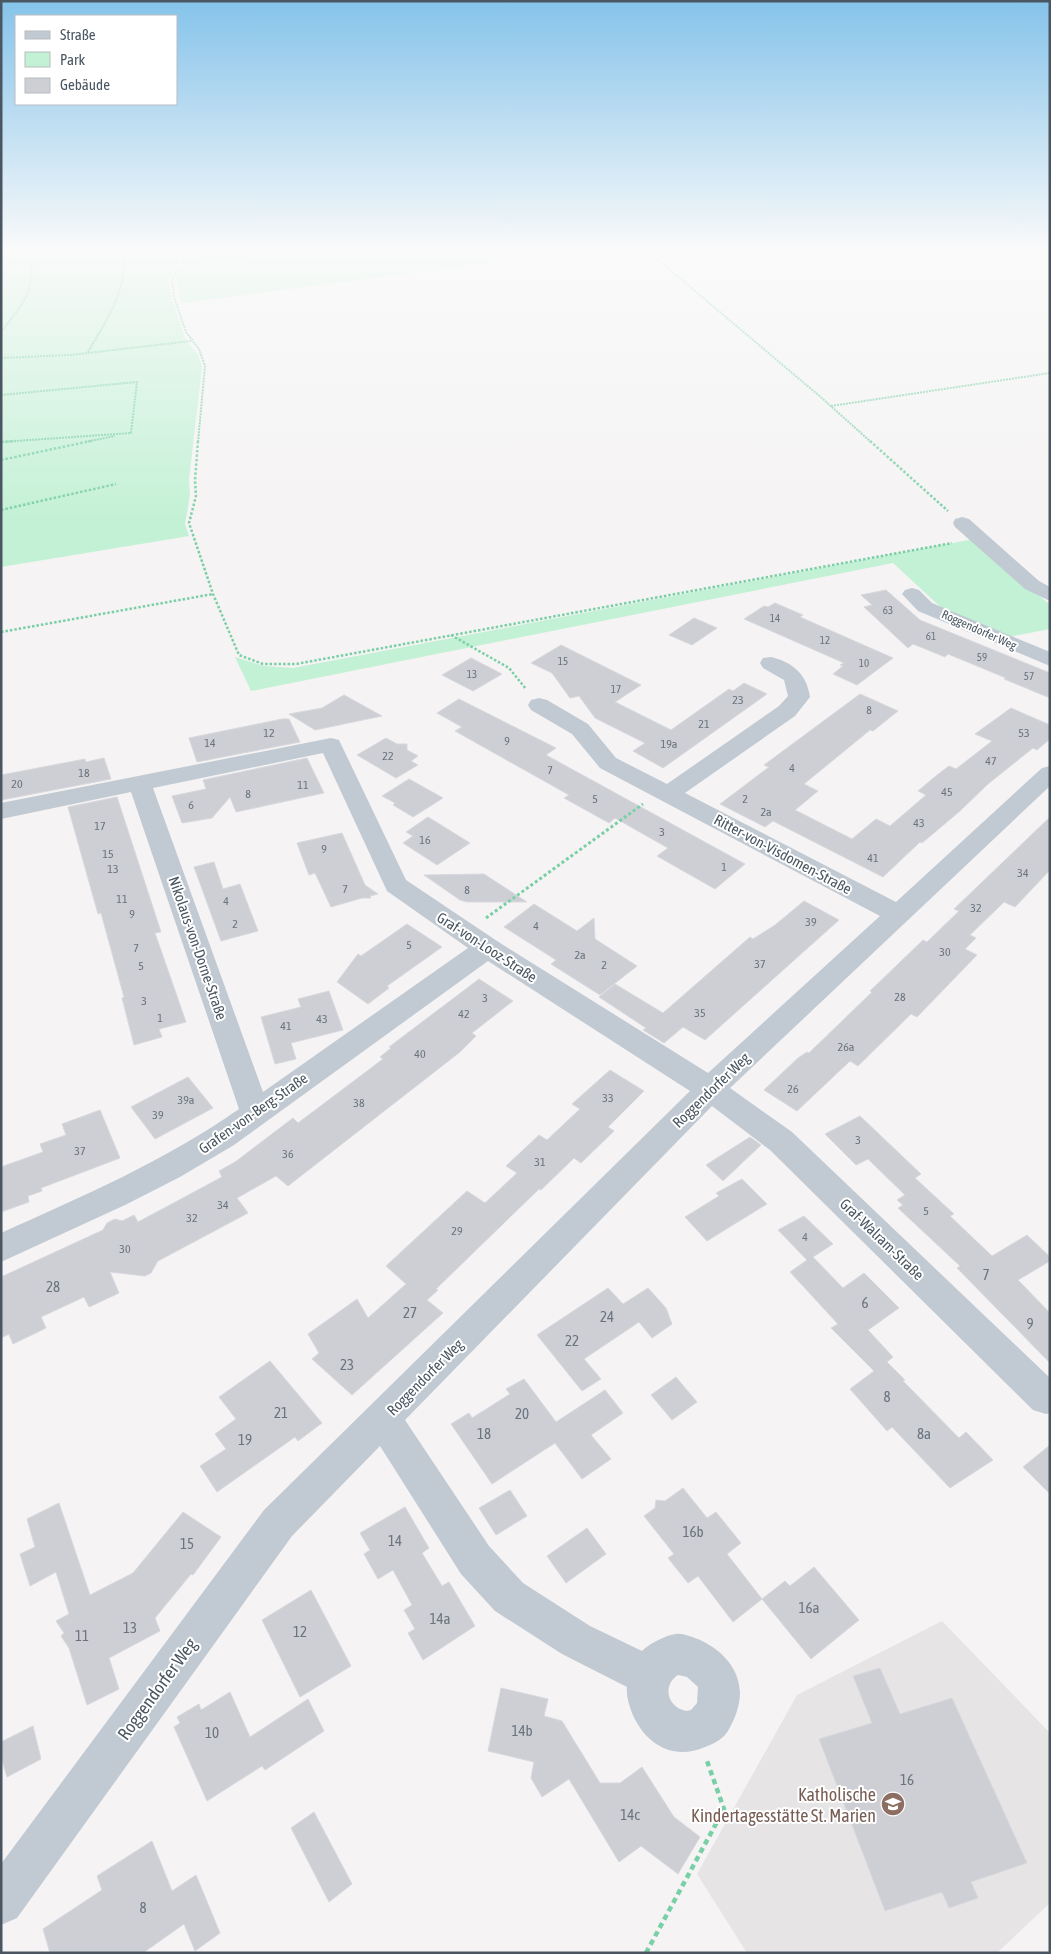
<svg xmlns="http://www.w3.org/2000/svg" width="1051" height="1954" viewBox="0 0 1051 1954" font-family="'Asap Condensed',sans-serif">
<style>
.education{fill:#e6e4e5}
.green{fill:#c3f1d5}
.building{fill:#cdcfd5;stroke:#d7d9de}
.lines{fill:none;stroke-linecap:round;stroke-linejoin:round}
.path-far3{stroke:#7ad0a6;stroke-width:2;stroke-dasharray:2 1;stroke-linecap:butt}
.path-far2{stroke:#7ad0a6;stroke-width:2.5;stroke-dasharray:2.5 2;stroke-linecap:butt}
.path-far1{stroke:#7ad0a6;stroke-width:3;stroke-dasharray:3 2.5;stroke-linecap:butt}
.path{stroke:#7ad0a6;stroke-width:4.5;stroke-dasharray:5.5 4;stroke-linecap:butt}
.minor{fill:#c1cad2;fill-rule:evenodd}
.labels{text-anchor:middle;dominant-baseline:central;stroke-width:4;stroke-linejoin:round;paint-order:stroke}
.far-number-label{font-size:11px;fill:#6b747e}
.far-street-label{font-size:12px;fill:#4a5661;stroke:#fff}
.number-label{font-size:12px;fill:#6b747e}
.street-label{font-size:15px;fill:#4a5661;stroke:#fff}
.near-number-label{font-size:15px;fill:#6b747e}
.near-street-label{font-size:18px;fill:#4a5661;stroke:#fff}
.near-education-label{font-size:18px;fill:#785e54;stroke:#fff;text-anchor:end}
</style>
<rect width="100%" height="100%" fill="#f5f3f3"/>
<!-- education -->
<path class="education" d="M942,1621L1050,1733V1903L997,1953H747L697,1874L797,1695Z"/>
<!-- green -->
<path class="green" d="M1,248H183L181,260L169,279L171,296L186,341L198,354L202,367L189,480L190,495L185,524L189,536L1,567Z
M190,248H356L188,259Z
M377,248H485L491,263L183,303L179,296L176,279L185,263L189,261Z
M648,248H736L659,257Z
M974,539L1050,605V629L1008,637L946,612L893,563L251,691L235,657L264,666L293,668Z"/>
<!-- building -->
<path class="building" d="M886,590L920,620L1050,673V698L1004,679L1006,678L948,654L945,657L913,644L908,648L864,607L872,605L861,595Z
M775,603L803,615L800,617L893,658L857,685L833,674L843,666L840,665L844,663L744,619L764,606L768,607Z
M694,618L717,628L692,645L669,635Z
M561,645L641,685L615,702L671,730L729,689L733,691L744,683L767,694L663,768L633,751L645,743L595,718L579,696L570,698L552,673L531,663Z
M471,658L502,674L473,691L442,675Z
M860,694L898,711L873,731L870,730L804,784L818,791L795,810L852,839L876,819L890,826L926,795L918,791L937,775L949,766L956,769L992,741L975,734L1011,708L1050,725V739L1037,750L1033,748L988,784L960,811L922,843L920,842L883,877L773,821L765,827L720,804L769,767L764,765Z
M344,695L382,716L315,730L289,714L322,708Z
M459,699L556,748L546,755L745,864L715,889L657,856L668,848L615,818L609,823L564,798L569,795L455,731L462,727L437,713Z
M282,719H289L300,742L197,762L189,738Z
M386,738L397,744H407V750L418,756L411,761L418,765L396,778L357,755Z
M104,758L111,779L1,800V775L85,759L86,762Z
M307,758L324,793L236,812L230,797L212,818L182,823L172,796L206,789L203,780Z
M409,779L443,798L413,817L393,805L395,803L382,796Z
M117,797L161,932L155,933L186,1022L159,1029L162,1037L134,1045L122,998L124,997L101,913L98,914L68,807Z
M428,817L470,843L437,865L403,843L413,836L406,832Z
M1050,817V870L1015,907L1004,902L970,935L976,938L965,949L977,955L917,1017L911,1014L858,1066L850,1061L797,1111L764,1090L798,1058L807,1052L809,1053L872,992L870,991L896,966L923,940L927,942L959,911L954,909Z
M342,833L365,885L378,894L370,896L371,898H362L331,907L315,873L309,875L297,843Z
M214,862L223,889L240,884L258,931L221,941L194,867Z
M484,874L527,902H467L460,900L424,875Z
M804,901L839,920L705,1040L683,1027L664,1043L643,1030L646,1028L599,997L615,984L663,1013L750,937L753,939L775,925Z
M534,904L577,931L594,918L595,939L637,966L600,995L551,964L556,960L504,927Z
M407,924L442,947L387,986L389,988L368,1004L337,982L358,954L361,956Z
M479,979L513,1001L472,1033L476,1036L460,1052L288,1186L276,1176L237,1198L248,1213L158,1261L151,1273L145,1276L110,1272L119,1293L89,1307L84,1297L41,1317L46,1328L13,1344L9,1334L1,1338V1277L103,1230L107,1223L115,1219L122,1221L134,1215L138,1222L222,1177L219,1171L235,1162L293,1118L298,1123L383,1059L380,1057L391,1048L389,1047Z
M329,991L343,1030L291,1043L296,1059L275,1064L261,1017L301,1007L298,999Z
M610,1070L644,1091L608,1127L614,1131L581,1163L574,1158L541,1190L539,1189L436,1289L438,1290L427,1300L443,1313L352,1395L312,1359L319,1353L308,1334L357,1299L368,1318L406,1284L386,1266L467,1191L485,1203L517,1173L506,1166L539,1135L547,1140L580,1109L572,1104Z
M188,1077L213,1108L155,1139L131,1107Z
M100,1110L120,1158L41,1188L42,1191L28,1196L29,1202L1,1212V1167L43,1152L40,1144L66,1135L62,1124Z
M860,1116L921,1174L915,1178L954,1214L950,1216L992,1256L1027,1235L1050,1257V1261L1018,1280L1050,1313V1363L957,1268L960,1266L898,1208L903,1205L897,1200L905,1195L868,1159L856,1165L825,1134Z
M750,1137L761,1145L723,1181L706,1165Z
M742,1179L767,1204L707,1241L685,1217L719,1196L716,1193Z
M804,1216L833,1244L813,1257L843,1288L864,1273L899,1308L868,1330L893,1357L887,1362L905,1380L903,1381L959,1438L966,1432L993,1460L950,1488L892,1427L887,1431L850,1389L874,1371L831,1328L838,1324L790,1272L807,1260L778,1230Z
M608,1288L623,1304L648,1288L666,1308L672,1324L652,1338L639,1322L584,1359L601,1379L582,1391L537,1335Z
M270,1361L322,1423L298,1441L295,1437L217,1492L200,1466L226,1449L215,1434L236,1419L219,1397Z
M676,1377L697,1402L672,1420L651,1395Z
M524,1379L556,1422L605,1390L623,1413L591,1435L611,1459L582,1479L555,1443L492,1484L451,1424L469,1413L472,1418L510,1394L506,1389Z
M1050,1445V1494L1023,1467Z
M683,1488L707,1518L716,1512L741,1543L727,1554L762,1599L733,1622L698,1576L688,1583L668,1558L674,1554L644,1516L655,1508L656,1500L665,1501Z
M510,1490L527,1516L496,1535L479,1508Z
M59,1503L90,1595L133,1573L183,1512L221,1537L193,1575L191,1574L155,1618L160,1631L109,1658L119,1689L87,1705L69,1648L61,1636L64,1633L56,1621L69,1614L56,1572L30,1586L20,1554L35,1547L27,1519Z
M405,1507L429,1548L422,1553L442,1586L449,1582L475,1626L423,1660L408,1633L415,1629L404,1610L412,1605L393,1570L378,1579L364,1554L370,1550L360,1533Z
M587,1528L606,1554L566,1583L547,1556Z
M814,1567L859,1620L811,1659L762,1599L785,1581L790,1586Z
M311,1590L351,1666L300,1697L262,1620Z
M880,1668L900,1714L952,1698L1027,1863L971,1882L978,1898L949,1908L942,1892L885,1911L819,1739L872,1723L853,1676Z
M501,1688L548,1699L544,1716L562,1721L600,1783H620L642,1767L674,1817L700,1837L678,1874L641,1846L619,1862L569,1779L542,1797L531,1778L534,1762L488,1751Z
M230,1692L250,1737L308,1699L324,1731L265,1770L262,1766L207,1801L174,1727L180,1723L177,1717L199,1704L201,1710Z
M33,1726L41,1759L7,1777L1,1756V1742Z
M314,1812L352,1884L329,1902L291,1828Z
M152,1841L172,1891L196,1875L220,1933L195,1951L184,1924L143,1953H50L43,1929L102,1890L97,1876Z"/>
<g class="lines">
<!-- path-far3 -->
<path class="path-far3" d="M187,248L183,263L172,279L174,297L186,332L199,349L205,366L198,442
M644,248L823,399L871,442
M183,263L201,259L365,248
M1,332C26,300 36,290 30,248
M88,352C107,319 129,288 124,248
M1,358L71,355L191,341
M1,395L137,382L131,433L1,442
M831,406L1050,373
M85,442L115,436"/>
<!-- path-far2 -->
<path class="path-far2" d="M198,441L195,480L196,496L189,523L213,594L239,655L263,664H296L952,543
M870,441L948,511
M1,442L16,441
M1,460L91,441
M1,510L116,484
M1,632L213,594
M451,635L509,668L526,689"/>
<!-- path-far1 -->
<path class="path-far1" d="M486,918L643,804"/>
<!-- path -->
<path class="path" d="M646,1953L724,1809L707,1761"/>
<!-- minor -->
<path class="minor" d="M962,517L969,519L1039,581L1050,587V601L1025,589L955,527L953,523L955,519Z
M912,588L919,590L932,603L1050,652V666L918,611L902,594L905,590Z
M771,657C792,662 807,674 810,697L795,716L685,793L896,902L1042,768L1050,766V786L730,1088L792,1132L1050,1378V1413L1046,1414L1033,1410L770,1150L712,1106L405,1420L489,1546L523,1583L590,1626L642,1651C649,1644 666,1635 676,1634C683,1633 691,1637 698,1639C720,1649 739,1666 740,1693C740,1705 735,1719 729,1729C724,1739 715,1743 705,1747C673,1761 645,1744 632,1713C629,1705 626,1696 627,1687L562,1654L495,1611L461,1574L380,1446L292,1536L17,1918L1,1925V1864L264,1510L690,1091L488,961L234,1145L180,1177L125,1205L1,1262V1233C83,1196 165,1161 239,1109L131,792L1,819V803L331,738L339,740L406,880L497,941L708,1073L880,916L600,768L572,734L531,710L528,705L531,700L539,698L547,700L588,724L616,758L667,784L779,706L788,696L784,680L763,668L760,663L763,658ZM323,753L387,891L468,948L263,1092L153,788ZM678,1675L687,1677L698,1687L697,1703L691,1710L686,1711C667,1707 662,1685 678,1675Z"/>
</g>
<!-- sky -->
<linearGradient id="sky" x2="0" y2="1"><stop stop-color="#85c3ea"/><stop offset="0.48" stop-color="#fafafa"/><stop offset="1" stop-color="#fafafa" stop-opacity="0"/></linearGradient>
<rect width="1051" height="522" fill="url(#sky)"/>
<!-- icons -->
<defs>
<g id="school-disc" transform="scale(1.25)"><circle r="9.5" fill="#8d6e63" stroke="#fff"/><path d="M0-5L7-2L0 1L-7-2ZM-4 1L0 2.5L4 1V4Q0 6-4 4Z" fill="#fff"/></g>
</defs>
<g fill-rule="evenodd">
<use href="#school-disc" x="893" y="1804"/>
</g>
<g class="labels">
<!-- far-number labels -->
<g class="far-number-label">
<text x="888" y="610">63</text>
<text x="775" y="618">14</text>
<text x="931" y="636">61</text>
<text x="825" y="640">12</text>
<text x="982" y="657">59</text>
<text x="563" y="661">15</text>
<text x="864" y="663">10</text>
<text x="472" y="674">13</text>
<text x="1029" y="676">57</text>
<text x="616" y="689">17</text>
</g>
<!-- far-street labels -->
<g class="far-street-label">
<text transform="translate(979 630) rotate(24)">Roggendorfer Weg</text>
</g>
<!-- number labels -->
<g class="number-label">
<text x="738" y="700">23</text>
<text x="869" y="710">8</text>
<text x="704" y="724">21</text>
<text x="269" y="733">12</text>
<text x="1024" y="733">53</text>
<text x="507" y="741">9</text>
<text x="210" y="743">14</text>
<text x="669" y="744">19a</text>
<text x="388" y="756">22</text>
<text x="991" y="761">47</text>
<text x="792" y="768">4</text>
<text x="550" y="770">7</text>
<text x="84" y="773">18</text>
<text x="17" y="784">20</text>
<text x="303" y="785">11</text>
<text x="947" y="792">45</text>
<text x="248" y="794">8</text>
<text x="595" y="799">5</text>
<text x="745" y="799">2</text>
<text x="191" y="805">6</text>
<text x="766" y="812">2a</text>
<text x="919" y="823">43</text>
<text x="100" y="826">17</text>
<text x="662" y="832">3</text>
<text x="425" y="840">16</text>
<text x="324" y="849">9</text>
<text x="108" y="854">15</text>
<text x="873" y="858">41</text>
<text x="724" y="867">1</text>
<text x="113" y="869">13</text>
<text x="1023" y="873">34</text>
<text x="345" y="889">7</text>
<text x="467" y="890">8</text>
<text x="122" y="899">11</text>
<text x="226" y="901">4</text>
<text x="976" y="908">32</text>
<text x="132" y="914">9</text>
<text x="811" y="922">39</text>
<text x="235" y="924">2</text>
<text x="536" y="926">4</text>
<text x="409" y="945">5</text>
<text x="136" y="948">7</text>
<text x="945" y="952">30</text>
<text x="580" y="955">2a</text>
<text x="760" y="964">37</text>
<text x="604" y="965">2</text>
<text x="141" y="966">5</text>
<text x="900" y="997">28</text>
<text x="485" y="998">3</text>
<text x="144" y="1001">3</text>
<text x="700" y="1013">35</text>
<text x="464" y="1014">42</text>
<text x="160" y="1018">1</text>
<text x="322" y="1019">43</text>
<text x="286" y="1026">41</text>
<text x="846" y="1047">26a</text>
<text x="420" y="1054">40</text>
<text x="793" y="1089">26</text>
<text x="608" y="1098">33</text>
<text x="186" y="1100">39a</text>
<text x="359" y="1103">38</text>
<text x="158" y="1115">39</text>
<text x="858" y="1140">3</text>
<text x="80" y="1151">37</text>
<text x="288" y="1154">36</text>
<text x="540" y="1162">31</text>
<text x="223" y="1205">34</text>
<text x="926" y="1211">5</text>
<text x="192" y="1218">32</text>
<text x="457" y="1231">29</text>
<text x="805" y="1237">4</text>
<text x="125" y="1249">30</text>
</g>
<!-- street labels -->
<g class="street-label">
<text transform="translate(783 854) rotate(28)">Ritter-von-Visdomen-Straße</text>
<text transform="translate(487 947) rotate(33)">Graf-von-Looz-Straße</text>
<text transform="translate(198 948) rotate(71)">Nikolaus-von-Dorne-Straße</text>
<text transform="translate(711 1090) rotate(-44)">Roggendorfer Weg</text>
<text transform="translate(253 1113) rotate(-35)">Grafen-von-Berg-Straße</text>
<text transform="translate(882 1239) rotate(44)">Graf-Walram-Straße</text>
<text transform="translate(425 1377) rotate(-45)">Roggendorfer Weg</text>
</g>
<!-- near-number labels -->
<g class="near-number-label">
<text x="986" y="1274">7</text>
<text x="53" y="1286">28</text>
<text x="865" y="1302">6</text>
<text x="410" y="1312">27</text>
<text x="607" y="1316">24</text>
<text x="1030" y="1323">9</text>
<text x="572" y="1340">22</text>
<text x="347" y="1364">23</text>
<text x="887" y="1396">8</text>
<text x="281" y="1412">21</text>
<text x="522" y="1413">20</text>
<text x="484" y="1433">18</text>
<text x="924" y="1433">8a</text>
<text x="245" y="1439">19</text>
<text x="693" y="1531">16b</text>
<text x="395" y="1540">14</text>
<text x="187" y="1543">15</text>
<text x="809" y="1607">16a</text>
<text x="440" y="1618">14a</text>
<text x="130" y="1627">13</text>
<text x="300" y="1631">12</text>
<text x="82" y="1635">11</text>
<text x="522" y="1730">14b</text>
<text x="212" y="1732">10</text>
<text x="907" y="1779">16</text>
<text x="630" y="1814">14c</text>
<text x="143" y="1907">8</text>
</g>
<!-- near-street labels -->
<g class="near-street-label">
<text transform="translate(157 1689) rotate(-54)">Roggendorfer Weg</text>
</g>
<!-- near-education labels -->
<g class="near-education-label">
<text x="876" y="1794">Katholische<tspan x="876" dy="21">Kindertagesstätte St. Marien</tspan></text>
</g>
</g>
<!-- border -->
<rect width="1051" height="1954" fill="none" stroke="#4a5661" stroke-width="5"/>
<!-- legend -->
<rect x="15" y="15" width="162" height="90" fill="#ffffff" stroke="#b7bbc0"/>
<rect x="25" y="31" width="25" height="8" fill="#c1cad2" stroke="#b7bbc0"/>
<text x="60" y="40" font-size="15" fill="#4a5661">Straße</text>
<rect x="25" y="52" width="25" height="15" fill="#c3f1d5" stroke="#b7bbc0"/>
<text x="60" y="65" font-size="15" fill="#4a5661">Park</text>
<rect x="25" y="78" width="25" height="15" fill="#cdcfd5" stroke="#b7bbc0"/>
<text x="60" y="90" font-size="15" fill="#4a5661">Gebäude</text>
</svg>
